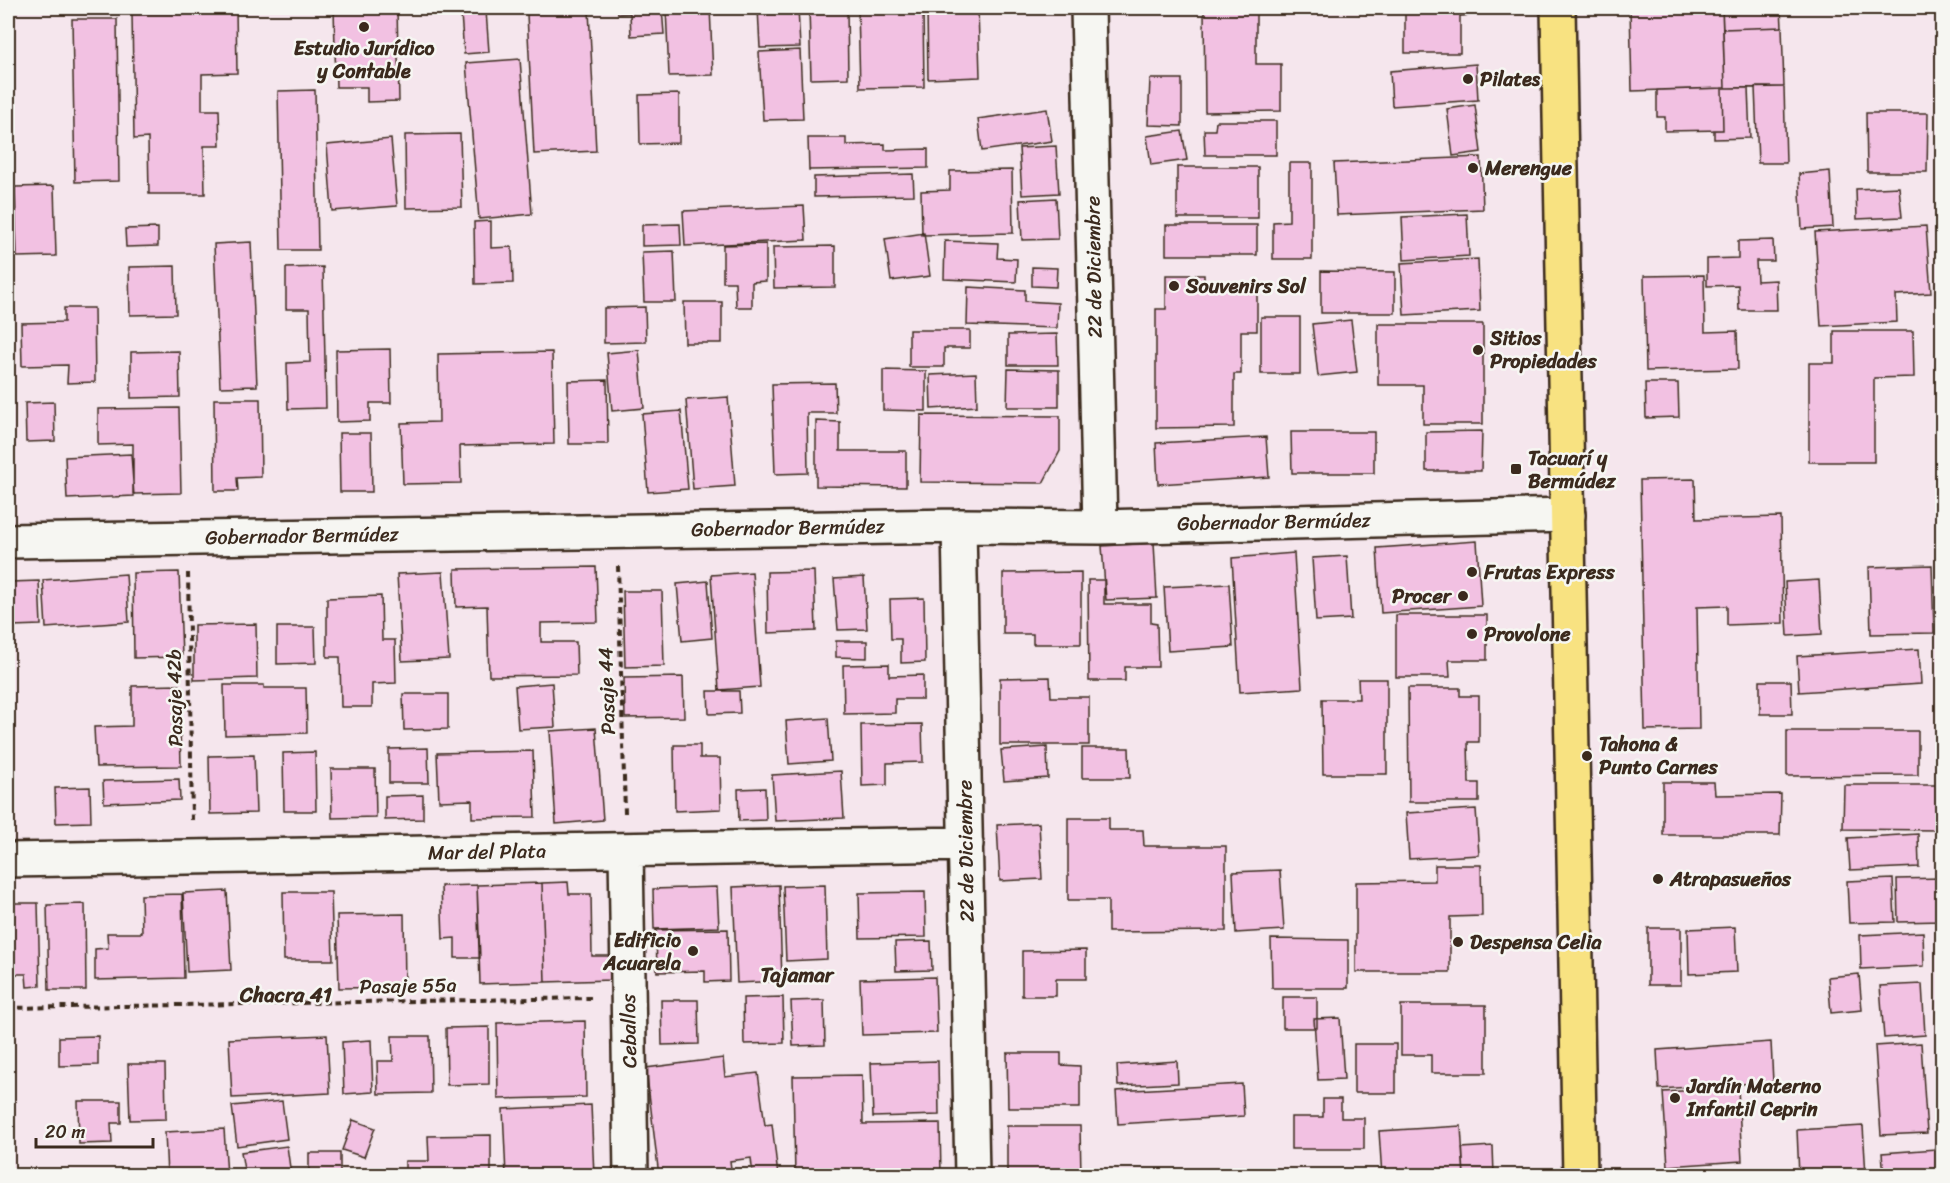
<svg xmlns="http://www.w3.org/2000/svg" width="1950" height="1183" viewBox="0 0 1950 1183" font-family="Sriracha,sans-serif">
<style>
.building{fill:#f2c1e2;stroke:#3b2a1e;stroke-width:1.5}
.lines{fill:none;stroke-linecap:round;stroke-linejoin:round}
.street-casing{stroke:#3b2a1e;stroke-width:38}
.primary-casing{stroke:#3b2a1e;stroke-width:38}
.path{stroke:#3b2a1e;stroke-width:4;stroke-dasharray:6 4.5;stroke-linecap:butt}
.street{stroke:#f6f6f2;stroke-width:33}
.primary{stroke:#f8e281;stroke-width:33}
.poi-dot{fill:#3b2a1e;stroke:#f6f6f2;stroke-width:2}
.labels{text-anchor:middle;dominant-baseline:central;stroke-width:5;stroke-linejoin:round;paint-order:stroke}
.poi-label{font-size:20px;font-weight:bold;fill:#3b2a1e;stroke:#f6f6f2;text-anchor:start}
.street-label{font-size:20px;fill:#3b2a1e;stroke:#f6f6f2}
.neighbourhood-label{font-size:21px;font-weight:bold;fill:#3b2a1e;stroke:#f6f6f2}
</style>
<rect width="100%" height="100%" fill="#f5e6ed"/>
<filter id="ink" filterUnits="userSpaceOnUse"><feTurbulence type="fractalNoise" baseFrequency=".0167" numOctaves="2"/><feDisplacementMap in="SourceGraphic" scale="12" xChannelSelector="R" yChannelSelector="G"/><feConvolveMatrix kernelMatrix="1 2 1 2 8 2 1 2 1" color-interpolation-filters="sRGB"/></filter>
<g filter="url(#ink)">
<!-- building -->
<path class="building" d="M195,8H236L237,73L202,74V110H219L220,146H204L205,194H149L148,138L134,139L132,13H196Z
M334,8H397L399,101L367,102V87H336Z
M617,8H662L664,34L631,36L630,13L618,14Z
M666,8H710L713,75L669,76Z
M758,8H798L800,47L760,48Z
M809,8H847L848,78L811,79Z
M858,8H923L924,87L860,88Z
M927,8H978L980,77L928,79Z
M1204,8H1256V64H1281V111L1205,112Z
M1405,8H1473V15L1460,16V53H1405Z
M1630,8H1722L1725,88L1632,91Z
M1722,8H1781L1782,27L1723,29Z
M589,10L596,151L534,154L527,14Z
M486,11L489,52L464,54L461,14Z
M72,19H117L119,181L75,182Z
M1782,27L1784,87L1725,88L1723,29Z
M800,50L803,119L763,120L759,52Z
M520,59L532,214L479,219L466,63Z
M1476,64L1478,100L1392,106L1390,71Z
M1150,79H1182V126L1148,125Z
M1755,87H1784L1786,163H1758Z
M1722,88L1723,130L1665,131V117H1657V90Z
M1722,88H1748L1750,138L1714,139V130H1723Z
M315,90L318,250H281L278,91Z
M679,94V143L640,144L639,95Z
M1475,105L1481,152L1453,156L1447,109Z
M1047,109L1052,141L982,151L978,119Z
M1866,113H1928L1927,172H1867Z
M1216,121H1276V155H1205L1204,130H1215Z
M1182,131L1187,160L1151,165L1147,136Z
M460,134L462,207L406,208L405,135Z
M808,138H846V145L885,144V150L928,149V168L809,170Z
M391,139L397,206L332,211L327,145Z
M1056,146L1059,193L1022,195L1019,148Z
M1481,157L1483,209L1337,215L1334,163Z
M1289,163H1312V259H1273V222L1289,221Z
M1177,167H1258V218H1177Z
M1012,170L1013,233L922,235L921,191L950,190V171Z
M1830,171L1833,227L1802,229L1799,174Z
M913,174L914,195L814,197V177Z
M54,186L56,256L17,257L15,187Z
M1899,187L1902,217L1857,219L1856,189Z
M1056,198L1058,239L1022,240L1020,200Z
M804,206L806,240L685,246L683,211Z
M1467,214L1469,256L1404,260L1402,217Z
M491,221V248L512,247L513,283L475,284L474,222Z
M680,224L681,245L642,246V225Z
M1166,225H1257V255H1166Z
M1926,226L1931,293L1896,295L1897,322L1821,326L1815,232Z
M158,228V246L126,247L125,229Z
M924,233L930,276L891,281L885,239Z
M1773,240L1774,261H1756L1757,281L1776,280L1777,310H1739L1738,285L1707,286V259L1738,258V241Z
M945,241L998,243L997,258L1017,259L1016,282L944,279Z
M251,242L257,386L220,387L214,244Z
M766,244V281L752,282V307H736L735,282H723V245Z
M835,246V287L774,288L773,247Z
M674,251L676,302H644L642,252Z
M1478,259L1480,311L1404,315L1401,263Z
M175,266L176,314L130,315L129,267Z
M323,267L326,408L288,409L287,363L310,362L309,309H286V268Z
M1032,267L1057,268L1056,287L1032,286Z
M1321,271L1395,272V313H1321Z
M1166,275H1204V287H1257V331H1241V374H1234V427L1156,428V309H1166Z
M1704,275L1705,332L1737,331L1738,369L1646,371L1644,276Z
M968,287L1025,290V301L1058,303L1057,328L967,325Z
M684,302H722V343H685Z
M645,307L646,342L604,343V308Z
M64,308H94L95,382L67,383L68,365L22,366L21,323L64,322Z
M1261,317H1300V374H1261Z
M1351,320L1357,372L1318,376L1312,324Z
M1378,324H1483V424H1423V385H1378Z
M909,330H970V348H944V367H909Z
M1834,331H1913L1914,377L1874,378V462H1809V363H1834Z
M1057,334L1058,365H1008V335Z
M390,349L391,403H370V421L337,422L336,350Z
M639,350L644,408L612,411L607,353Z
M179,351L180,397L131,398V352Z
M552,352L554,444L460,446L461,483L403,484L401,423L439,422L438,354Z
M1008,369L1059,370V407H1007Z
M883,370L926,371V411L883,410Z
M976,373L977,406L931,409L930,375Z
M607,380L608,444H569L568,381Z
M835,383L836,413H807L808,473L775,474L772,384Z
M1645,383H1678L1679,417L1646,418Z
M728,397L735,486L693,489L686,400Z
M214,399H260L261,477L237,478L238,491H215Z
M54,402L55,441L26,442L25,403Z
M179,408L181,493L133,494V444L98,445V409Z
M681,411L688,489L648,492L642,414Z
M921,415L1060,416V451L1043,483L920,482Z
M816,421L840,422V451H906V487L816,486Z
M1482,431L1481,471H1426V432Z
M1291,432H1374V473H1292Z
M339,433H371L372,492H340Z
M1266,437L1269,477L1158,484L1156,443Z
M131,454L134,496L67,499L65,457Z
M1695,479L1696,519L1781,517L1783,623L1727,625V606L1697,607L1699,729L1645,730L1640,480Z
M1477,541L1481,606L1381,613L1377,548Z
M1154,543L1157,598L1106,600L1102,546Z
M1294,553L1302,688L1240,692L1232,558Z
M1347,556L1351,619L1316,621L1312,558Z
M1932,565L1934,633L1871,634L1869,567Z
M596,567L598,622L541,623V642H576L577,675L489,676L487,606L456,607L455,569Z
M814,571L816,631L768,633L767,572Z
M179,572L182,657L134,658L133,573Z
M443,572L449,659L402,661L397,574Z
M752,572L760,687L719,690L711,575Z
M1081,572V644H1033V634H1003V573Z
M126,574L129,622L46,628L43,580Z
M864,577L867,629L838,630L834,579Z
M1088,580H1104V604H1151V623L1157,624L1158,667H1125V681H1089Z
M1819,580L1822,634L1788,636L1785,582Z
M39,581L41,625L12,626L10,582Z
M708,581L712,638L682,641L677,584Z
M1229,584L1233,647L1168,651L1164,587Z
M623,591H662L664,666L625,667Z
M381,596L382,640H395L396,683L372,684V707H341L340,657H327V598Z
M924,598L925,662L901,663V639H891L890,599Z
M1396,615H1487V660H1449L1450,677H1396Z
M256,624L257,678L194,680V625Z
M277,627H315L316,663L277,664Z
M836,641H867V658L836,657Z
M1919,649L1921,684L1799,692L1797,656Z
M889,664V676L923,675V699H895V713L844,714L843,665Z
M683,677L684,717L625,718L624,678Z
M1050,677L1051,697H1089V745H1000V678Z
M1358,679H1387V774H1323L1322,699H1359Z
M1760,681H1791L1792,714H1760Z
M552,683L555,727L518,729L515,686Z
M179,685L181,766L96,767L94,727L132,726V686Z
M224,685H264V688H306L307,733L225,735Z
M1408,688H1460V696H1479V742H1468L1469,783H1479V802H1409Z
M708,691H739L740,713L709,714Z
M403,694H448V729L404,730Z
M828,718L831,761L789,764L786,721Z
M922,724L923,762L887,763V785L862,786L861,725Z
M596,728L603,820L556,824L550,731Z
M1787,731H1918V775L1787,776Z
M674,745H700V758H720L721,809L675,811Z
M1047,747L1048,778L1004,781L1001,750Z
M428,748L429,783H389V749Z
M1082,748H1129L1130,778H1082Z
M533,751L535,817L472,818V800L439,801L437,753Z
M315,752L316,811H284L283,753Z
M254,755L256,813L210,814L209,756Z
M331,769H375L376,817L332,818Z
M841,771L844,818L775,821L772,775Z
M179,779L180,800L104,803L103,781Z
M1663,782H1714L1715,795L1781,794L1780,835H1663Z
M1844,785H1937V830L1843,829Z
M90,787L91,822L56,823L55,788Z
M765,788L766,820L739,821L738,789Z
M423,795V819L385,820V796Z
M1476,809L1479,855L1409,859L1406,813Z
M1068,818H1109V830H1143L1144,846H1226V931L1108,932V900H1068Z
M1039,823L1042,879L1000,881L997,825Z
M1918,834L1919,867L1850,870L1848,838Z
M1435,865H1481L1482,916L1450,917V972H1356V882L1435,881Z
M1280,870L1284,930L1236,933L1233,872Z
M1942,878V921L1898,922L1897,879Z
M1893,879L1895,922L1849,923L1847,881Z
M568,882L569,894H591L592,956H611V980L545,982L542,883Z
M542,883L545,982L480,984L477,885Z
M477,885L480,958H455V938L443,939L441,886Z
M779,885L782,981L737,983L733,887Z
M825,885L827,959L786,961L783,886Z
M717,887L719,927L654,929L653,889Z
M227,891L231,970L187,972L183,893Z
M283,892H331L333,960H284Z
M925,892L926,937L860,938L859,893Z
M182,894L184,978L95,980V949L108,948L107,933H142L141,895Z
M8,903H38L40,986L27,987L26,974H8Z
M85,904L86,990H49L47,905Z
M404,914L405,987L339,988L337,915Z
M1735,927L1737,972L1689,974L1688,929Z
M1648,928H1681V985H1648Z
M728,929L729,981L705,982V971L657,972L656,930Z
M1923,932L1924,966L1861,969L1860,935Z
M1271,939L1348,940V988H1272Z
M931,941L932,970L896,971L895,942Z
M1086,950V979H1056V996H1022V951Z
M1859,974L1862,1010L1831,1013L1828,977Z
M935,977L937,1033L862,1035L860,979Z
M1922,984L1925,1035L1884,1038L1880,986Z
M783,997L784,1043L744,1044L743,998Z
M1283,997H1317V1028H1283Z
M661,1000H698L699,1044L662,1045Z
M824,1000L825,1045L793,1046L791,1001Z
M1401,1005H1486V1073H1431V1055H1401Z
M1340,1018L1344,1079L1318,1080L1314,1019Z
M585,1021L586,1097L498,1099L497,1023Z
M489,1027V1084L447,1085L446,1028Z
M327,1035L330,1093L232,1098L229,1039Z
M98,1036V1065L59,1066V1037Z
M392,1036H430L431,1093L378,1094L377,1061H393Z
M371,1040L373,1092L344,1094L342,1042Z
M1771,1042L1773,1082L1659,1089L1657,1050Z
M1921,1043L1927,1133L1881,1135L1875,1046Z
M1354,1044H1396V1093H1354Z
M1007,1053H1061V1065L1080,1066V1108H1008Z
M723,1058L725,1077L758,1073L765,1125L772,1124L778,1176H753L751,1158L730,1161L732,1176H659L646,1068Z
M938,1061L939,1115L873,1117L871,1063Z
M1177,1061L1178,1083L1118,1086L1117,1065Z
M128,1064H165L166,1119L130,1120Z
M862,1075L863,1124L940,1123L941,1176H795L793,1076Z
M1242,1084L1244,1116L1118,1124L1116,1091Z
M1738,1088L1742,1161L1668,1166L1663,1092Z
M1323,1099H1341V1118H1364V1149H1291V1117H1323Z
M78,1101H121V1123H111L112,1143L79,1144Z
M282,1101L287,1139L237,1146L232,1106Z
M591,1105L594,1176H506L503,1109Z
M353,1120L375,1128L364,1157L342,1150Z
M1007,1126H1080L1081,1176H1007Z
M1461,1126L1464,1176H1382L1379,1131Z
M1863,1126L1866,1176H1799L1797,1130Z
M224,1129L227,1176H167L165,1132Z
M491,1135V1176H405V1161H429L428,1136Z
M287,1146L291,1175L245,1176L241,1152Z
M1493,1146L1494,1175L1464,1176L1462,1148Z
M1936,1149L1938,1176H1884L1882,1153Z
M309,1153H340V1176H309Z
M156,1173V1176H127V1174Z"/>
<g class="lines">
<!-- street casing -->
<g class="street-casing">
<path id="street" d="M1088,8L1100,527
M959,526L972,1176
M8,541L959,526L1100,527L1568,515
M626,850L631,1176
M8,860L966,844"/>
</g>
<!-- primary casing -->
<g class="primary-casing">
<path id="primary" d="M1558,8L1580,1176"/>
</g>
<!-- path -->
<path class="path" d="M618,566L625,813
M188,573L192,820
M8,1008L591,998"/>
<!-- street -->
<use href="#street" class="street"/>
<!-- primary -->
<use href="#primary" class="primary"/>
</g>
</g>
<!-- markers -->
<g class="poi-dot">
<circle cx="364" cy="27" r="6"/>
<circle cx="1468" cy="79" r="6"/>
<circle cx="1473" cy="168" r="6"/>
<circle cx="1174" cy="286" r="6"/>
<circle cx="1478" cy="350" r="6"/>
<rect x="1510" y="463" width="12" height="12" rx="3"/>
<circle cx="1472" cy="572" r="6"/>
<circle cx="1463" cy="596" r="6"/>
<circle cx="1472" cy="634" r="6"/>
<circle cx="1587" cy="756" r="6"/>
<circle cx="1658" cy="879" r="6"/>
<circle cx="1458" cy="942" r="6"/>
<circle cx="693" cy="951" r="6"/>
<circle cx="1675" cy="1098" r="6"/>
</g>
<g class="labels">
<!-- poi labels -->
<g class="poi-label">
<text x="364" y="48" text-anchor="middle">Estudio Jurídico<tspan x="364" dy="23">y Contable</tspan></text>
<text x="1480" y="79">Pilates</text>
<text x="1485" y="168">Merengue</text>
<text x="1186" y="286">Souvenirs Sol</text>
<text x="1490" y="338">Sitios<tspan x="1490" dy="23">Propiedades</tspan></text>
<text x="1528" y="458">Tacuarí y<tspan x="1528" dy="23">Bermúdez</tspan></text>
<text x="1484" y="572">Frutas Express</text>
<text x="1451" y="596" text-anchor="end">Procer</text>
<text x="1484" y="634">Provolone</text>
<text x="1599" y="744">Tahona &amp;<tspan x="1599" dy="23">Punto Carnes</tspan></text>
<text x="1670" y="879">Atrapasueños</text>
<text x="681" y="940" text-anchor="end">Edificio<tspan x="681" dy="23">Acuarela</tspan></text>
<text x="1470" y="942">Despensa Celia</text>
<text x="1687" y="1086">Jardín Materno<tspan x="1687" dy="23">Infantil Ceprin</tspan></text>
</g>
<!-- street labels -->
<g class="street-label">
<text transform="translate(1094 267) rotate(-91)">22 de Diciembre</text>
<text transform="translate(1274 522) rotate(-1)">Gobernador Bermúdez</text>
<text transform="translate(788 528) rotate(-1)">Gobernador Bermúdez</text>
<text transform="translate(302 536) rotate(-1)">Gobernador Bermúdez</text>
<text transform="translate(607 691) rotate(-92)">Pasaje 44</text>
<text transform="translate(175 698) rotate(-91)">Pasaje 42b</text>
<text transform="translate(966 851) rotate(-91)">22 de Diciembre</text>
<text transform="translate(487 852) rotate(-1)">Mar del Plata</text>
<text transform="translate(408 986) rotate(-1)">Pasaje 55a</text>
<text transform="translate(629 1031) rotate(-91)">Ceballos</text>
</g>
<!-- neighbourhood labels -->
<g class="neighbourhood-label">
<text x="797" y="975">Tajamar</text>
<text x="286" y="995">Chacra 41</text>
</g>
</g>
<!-- margin -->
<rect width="1950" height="1183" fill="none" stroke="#f6f6f2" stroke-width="30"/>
<rect x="15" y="15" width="1920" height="1153" fill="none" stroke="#3b2a1e" stroke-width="2" filter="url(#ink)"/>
<!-- scale -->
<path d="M36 1138v9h117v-9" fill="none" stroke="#3b2a1e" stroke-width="3"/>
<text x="45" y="1138" font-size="18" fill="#3b2a1e" stroke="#f6f6f2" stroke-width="4.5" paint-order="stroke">20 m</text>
</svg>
